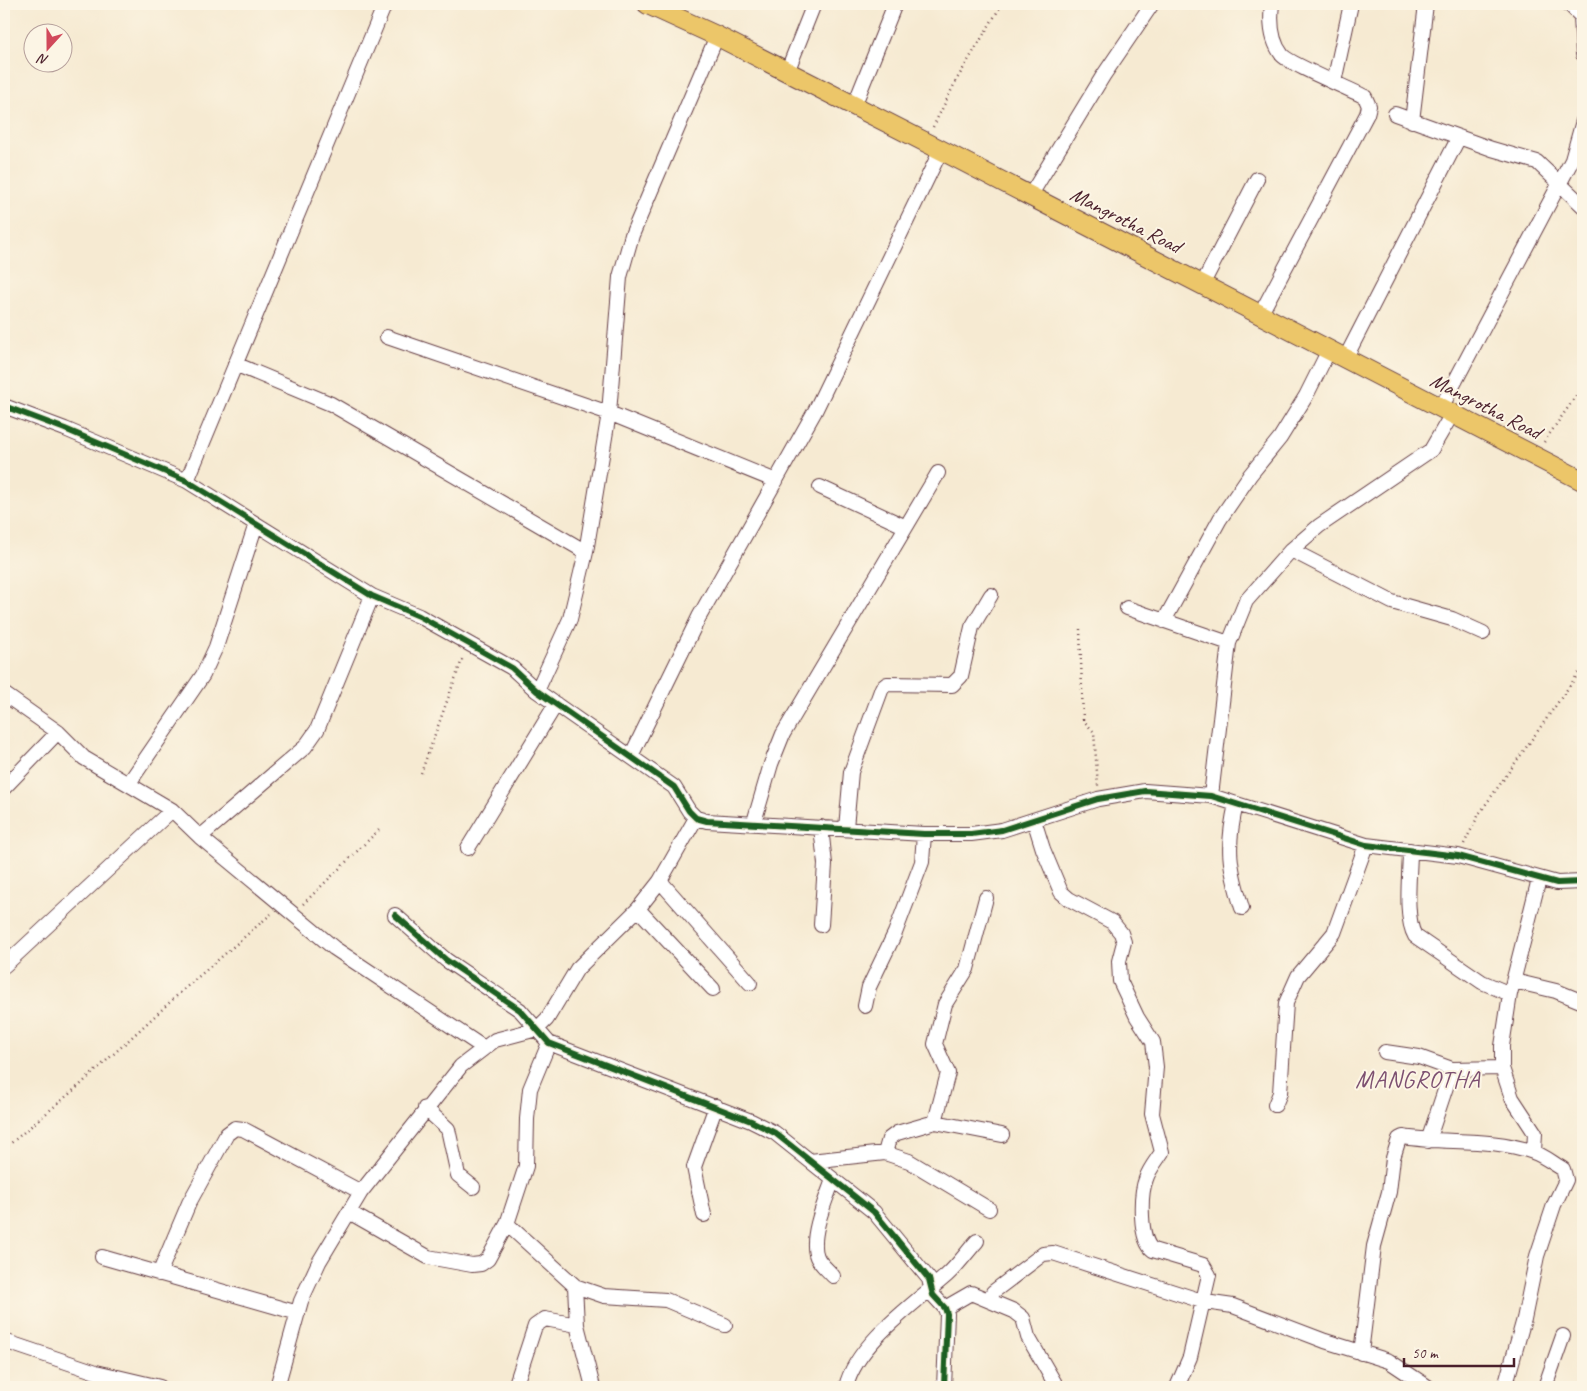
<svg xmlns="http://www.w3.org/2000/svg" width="1587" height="1391" viewBox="0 0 1587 1391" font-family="Caveat,sans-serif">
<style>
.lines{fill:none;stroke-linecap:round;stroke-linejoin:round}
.minor-casing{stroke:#643d44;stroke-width:16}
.major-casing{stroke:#643d44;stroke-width:21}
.path{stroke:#643d44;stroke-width:2.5;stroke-dasharray:1 4;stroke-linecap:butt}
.minor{stroke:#fff;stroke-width:14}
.major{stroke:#ecc669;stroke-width:19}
.cycleway-casing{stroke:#fcf5e5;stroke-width:9}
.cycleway{stroke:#1b5e20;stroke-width:6}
.labels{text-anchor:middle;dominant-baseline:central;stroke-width:4;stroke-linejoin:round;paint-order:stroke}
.street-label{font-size:21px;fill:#4a1f2b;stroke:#fcf5e5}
.quarter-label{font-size:24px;letter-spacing:1px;fill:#7d5071;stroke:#fcf5e5}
</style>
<rect width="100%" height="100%" fill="#fcf5e5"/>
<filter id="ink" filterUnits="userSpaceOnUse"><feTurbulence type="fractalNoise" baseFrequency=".02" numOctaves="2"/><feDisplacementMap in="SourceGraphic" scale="10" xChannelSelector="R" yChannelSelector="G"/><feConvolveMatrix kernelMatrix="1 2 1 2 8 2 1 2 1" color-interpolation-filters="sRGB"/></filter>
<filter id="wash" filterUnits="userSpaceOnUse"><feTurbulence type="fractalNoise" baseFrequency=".0096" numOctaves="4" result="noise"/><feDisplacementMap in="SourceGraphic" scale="20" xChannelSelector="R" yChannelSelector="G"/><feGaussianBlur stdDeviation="1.12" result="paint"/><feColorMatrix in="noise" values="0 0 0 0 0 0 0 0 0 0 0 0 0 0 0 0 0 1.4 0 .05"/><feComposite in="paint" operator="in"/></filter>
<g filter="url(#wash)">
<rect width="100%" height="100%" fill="#f6ead2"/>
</g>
<g filter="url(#ink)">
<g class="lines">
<!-- minor casing -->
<g class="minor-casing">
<path id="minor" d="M1569,4L1581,16
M1583,8L1581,16L1583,54
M787,72L814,4
M1334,82L1351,4
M854,106L895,4
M1395,114L1492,149L1537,162L1583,206
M1412,121L1426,4
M1030,196L1103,76L1152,4
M1202,285L1257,179
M1260,315L1367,114L1369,106L1365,97C1352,90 1288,63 1282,55C1271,41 1270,21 1272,4
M387,337L609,413L776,481
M1345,359L1459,137
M235,364L331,404L586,552
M4,406L65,429L187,481L372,596L419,616L512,668L537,691L674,787L689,811L696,818L707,821L924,834H971L1002,830L1098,799L1145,791L1211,796L1366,845L1458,856L1557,883L1583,882
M1441,408L1572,160L1583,121
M187,481L385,4
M820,487L906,527
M1291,550L1392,602L1452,619L1483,633
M1127,608L1229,643
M1164,621L1220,519L1250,475L1280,438L1306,396L1329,350
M537,691L570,619L586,552L609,413L620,277L632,235L717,36
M4,694L58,732L84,758L172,810L200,837L334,948L484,1048
M631,756L699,617L815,411L941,150
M129,783L203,675L216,647L256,524
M4,788L58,732
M1211,796L1229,643L1246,601L1291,550L1319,526L1431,450L1452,414
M1236,804C1226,847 1229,866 1242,908
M1034,820L1043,849L1061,892L1069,899L1112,922L1121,933L1124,942L1119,961L1120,981L1137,1017L1153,1042L1156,1067L1152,1114L1162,1152C1157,1160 1149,1169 1146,1179C1140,1194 1139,1240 1153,1250L1203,1265L1209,1275L1190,1357L1177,1387
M754,822L771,764L783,734L938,473
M821,827L825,864L821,925
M846,828L851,772L882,688L887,684L952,685L961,676L972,627L991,595
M200,837L305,747L317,730L372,596
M468,848L556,704
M1410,850C1410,873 1404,917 1415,936L1482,982L1510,994
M660,881L750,983
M638,909L713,989
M395,915L446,960L520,1010L549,1043L751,1121L775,1133L874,1212L929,1279L933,1295L945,1308L947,1314L944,1387
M4,966L172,810
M1514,981L1556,991L1583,1002
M865,1006L869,987L895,933L922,862L924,834
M1385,1052L1419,1057L1452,1069L1502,1068
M1275,1105L1280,1093L1286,1003L1298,976L1334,933L1366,845
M425,1108L448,1129L458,1175L473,1187
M935,1122L948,1073L935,1044L945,1004L967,969L986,898
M1428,1141L1452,1069
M1534,1152L1535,1133L1512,1098L1502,1068V1046L1510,994L1539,879
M885,1153L889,1139L897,1133L935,1122L1002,1135
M810,1161L885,1153L909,1161L989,1209
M349,1212L428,1257L472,1265L481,1264L488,1259L507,1224L526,1166L527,1119L530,1089L549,1043
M704,1215L694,1167L716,1106
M507,1224L575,1286L604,1296L666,1300L725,1325
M102,1257L298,1313
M159,1274L189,1203L227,1134L235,1128L243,1129L361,1192
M833,1276C828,1270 820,1264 817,1257C809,1237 826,1199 833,1180
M575,1286L577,1325L593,1387
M990,1301L993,1292L1043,1254L1053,1253L1205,1302L1233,1306L1325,1341L1389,1361L1428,1387
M945,1308L971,1293L1014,1311L1023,1318L1028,1337L1057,1387
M4,1341L96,1372L160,1387
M1361,1353L1374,1246L1389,1192L1393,1158L1399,1139L1403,1137C1446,1144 1491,1137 1533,1152C1543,1155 1554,1164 1563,1169L1566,1180L1554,1205L1537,1256L1524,1319L1505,1387
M277,1387L301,1301L319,1262L361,1192L461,1066L495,1040L537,1029L547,1019L577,969L638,909L660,881L696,818
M515,1387L535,1326L545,1319L577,1325
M846,1387C856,1344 914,1304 947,1275C958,1265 967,1252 977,1241
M1545,1387L1563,1336"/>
</g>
<!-- major casing -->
<g class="major-casing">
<path id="major" d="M647,4L717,36L941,150L1583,481"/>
</g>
<!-- path -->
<path class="path" d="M933,127L957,79L1002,4
M1544,442L1583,386
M1080,629L1083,720L1094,732L1098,786
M421,773L463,657
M1464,844L1479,814L1583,667
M303,904L381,828
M4,1149L81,1084L182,991L271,914"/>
<!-- minor -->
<use href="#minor" class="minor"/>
<!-- major -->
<use href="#major" class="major"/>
<!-- cycleway casing -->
<g class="cycleway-casing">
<path id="cycleway" d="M4,406L65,429L187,481L372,596L419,616L512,668L537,691L674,787L689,811L696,818L707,821L924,834H971L1002,830L1098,799L1145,791L1211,796L1366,845L1458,856L1557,883L1583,882
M395,915L446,960L520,1010L549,1043L751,1121L775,1133L874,1212L929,1279L933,1295L945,1308L947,1314L944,1387"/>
</g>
<!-- cycleway -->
<use href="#cycleway" class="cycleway"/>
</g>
</g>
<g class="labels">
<!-- street labels -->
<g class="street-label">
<text transform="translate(1126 220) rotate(27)">Mangrotha Road</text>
<text transform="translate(1486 406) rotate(27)">Mangrotha Road</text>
</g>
<!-- quarter labels -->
<g class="quarter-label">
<text x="1418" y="1079">MANGROTHA</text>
</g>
</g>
<!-- margin -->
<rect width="1587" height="1391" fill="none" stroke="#fcf5e5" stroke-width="20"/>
<!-- north arrow -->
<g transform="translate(48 48) rotate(201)"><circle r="24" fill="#fcf5e5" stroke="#b59f9b"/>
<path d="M0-4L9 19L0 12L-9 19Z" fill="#d1495b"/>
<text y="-8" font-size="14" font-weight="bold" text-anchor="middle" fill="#4a1f2b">N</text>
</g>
<!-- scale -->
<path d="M1404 1358v8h110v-8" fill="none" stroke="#4a1f2b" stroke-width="2.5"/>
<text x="1412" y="1358" font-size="15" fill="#4a1f2b" stroke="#fcf5e5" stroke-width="4" paint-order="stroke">50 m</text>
</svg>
